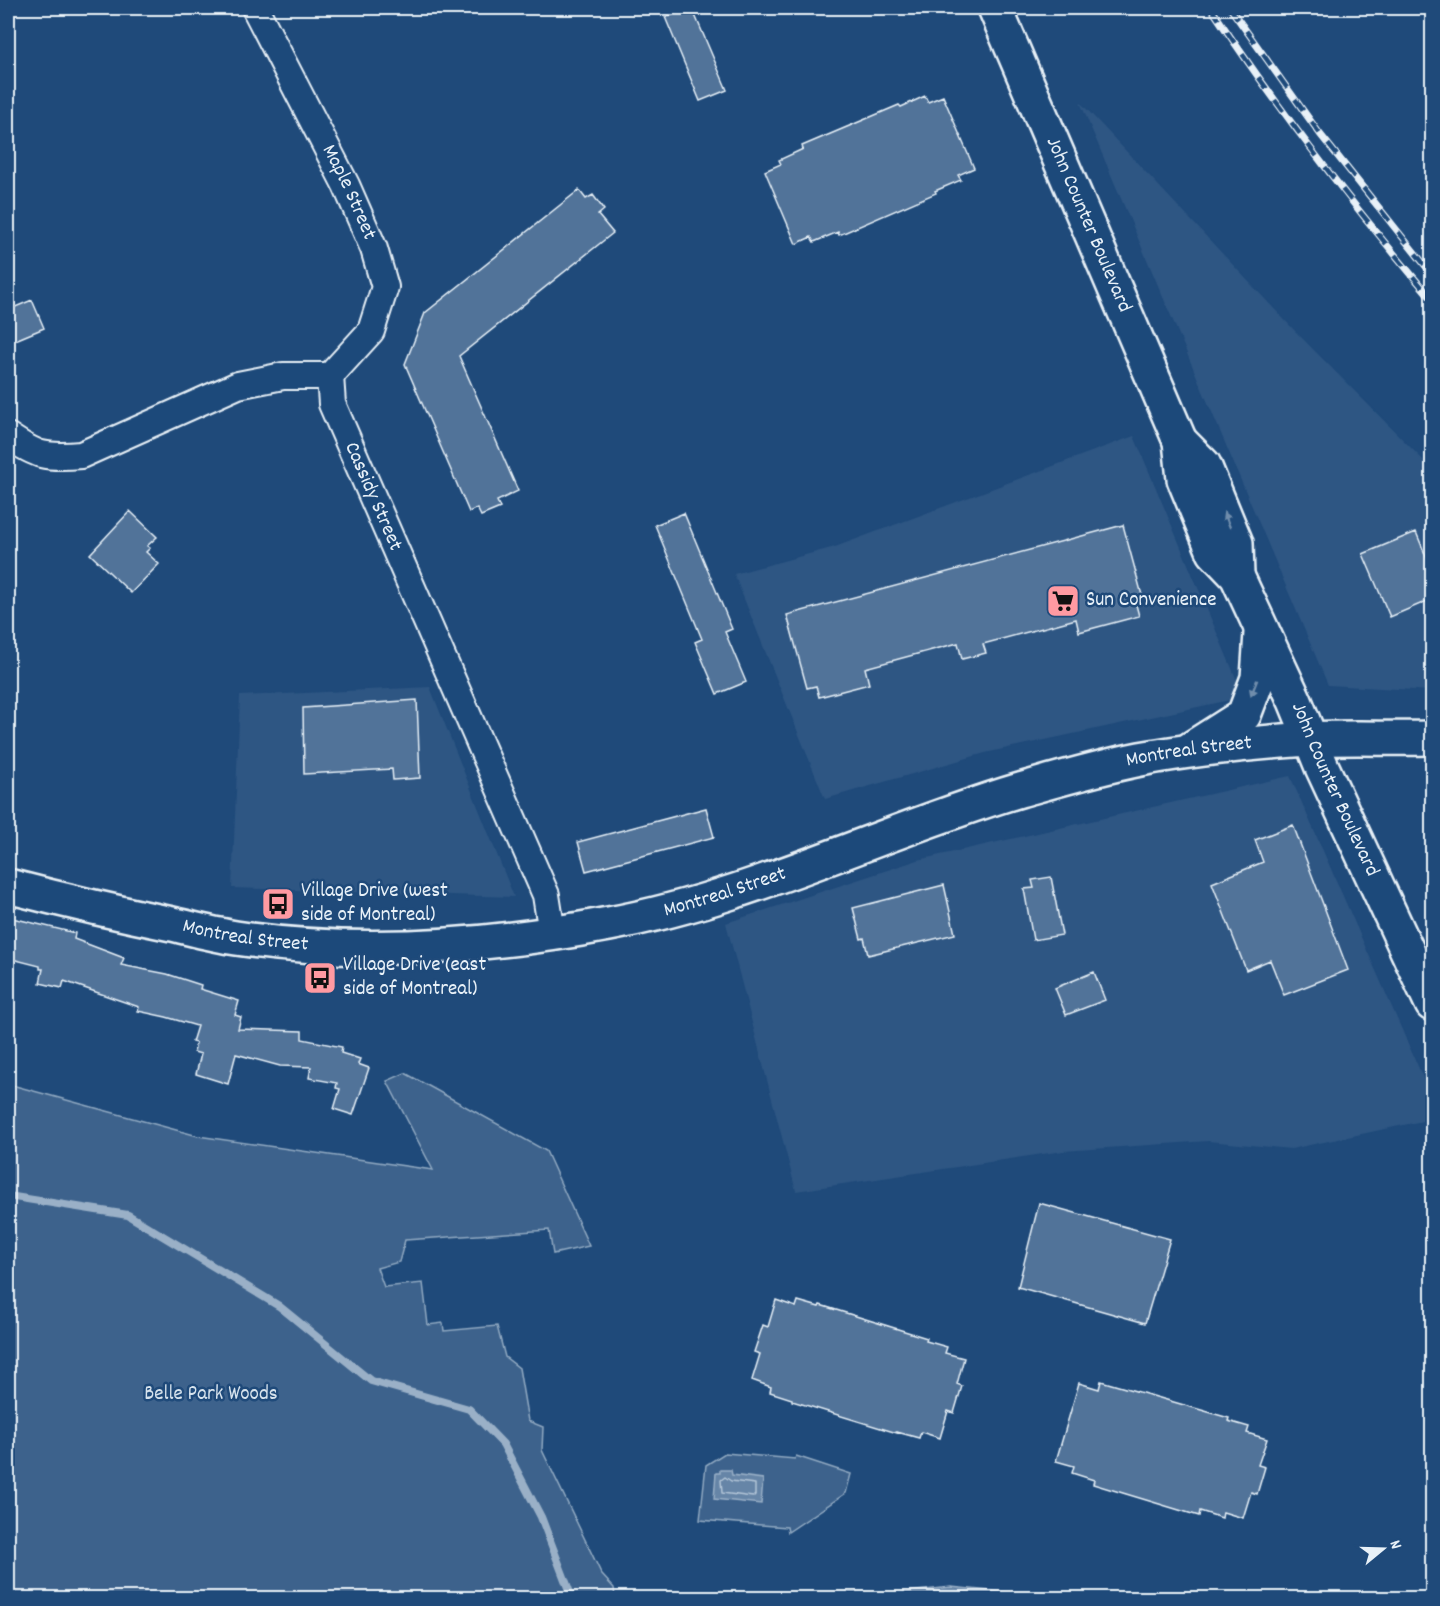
<svg xmlns="http://www.w3.org/2000/svg" width="1440" height="1606" viewBox="0 0 1440 1606" font-family="Dekko,sans-serif">
<style>
.built{fill:#2e5683}
.green{fill:#3c628c;stroke:#92aac2;stroke-width:1.5}
.water{fill:#6685a7;stroke:#9ab0c7;stroke-width:1.5}
.lines{fill:none;stroke-linecap:round;stroke-linejoin:round}
.shore{stroke:#b4c6d8;stroke-width:1.5}
.stream{stroke:#9ab0c7;stroke-width:8}
.building{fill:#517399;stroke:#e8f1f8;stroke-width:1.5}
.minor-casing{stroke:#e8f1f8;stroke-width:30}
.major-casing{stroke:#e8f1f8;stroke-width:38}
.minor{stroke:#1f4a7a;stroke-width:26}
.major{stroke:#1f4a7a;stroke-width:33}
.rail-casing{stroke:#e8f1f8;stroke-width:7}
.rail{stroke:#1f4a7a;stroke-width:4.5;stroke-dasharray:14;stroke-linecap:butt}
.oneway{fill:#6f8dac}
.labels{text-anchor:middle;dominant-baseline:central;stroke-width:5;stroke-linejoin:round;paint-order:stroke}
.street-label{font-size:21px;fill:#e8f1f8;stroke:#1f4a7a}
.poi-label{font-size:21px;fill:#e8f1f8;stroke:#1f4a7a;text-anchor:start}
.park-label{font-size:21px;fill:#d7e3ed;stroke:#1f4a7a}
</style>
<rect width="100%" height="100%" fill="#1f4a7a"/>
<filter id="ink" filterUnits="userSpaceOnUse"><feTurbulence type="fractalNoise" baseFrequency=".0167" numOctaves="2"/><feDisplacementMap in="SourceGraphic" scale="12" xChannelSelector="R" yChannelSelector="G"/><feConvolveMatrix kernelMatrix="1 2 1 2 8 2 1 2 1" color-interpolation-filters="sRGB"/></filter>
<g filter="url(#ink)">
<!-- built -->
<path class="built" d="M1080,102L1295,331L1432,469V691L1328,685Z
M1134,436L1244,697L985,753L825,799L734,574L835,547Z
M430,687L514,897L232,888L240,696Z
M1290,776L1432,1098V1119L1291,1149L1208,1141L1063,1151L796,1191L726,923L918,860Z"/>
<!-- green -->
<path class="green" d="M405,1073L546,1151L589,1246L553,1254L549,1230L405,1240L399,1262L377,1268L384,1287L423,1283L428,1325L443,1323L444,1331L497,1326L505,1357L519,1368L528,1421L543,1427L542,1450L602,1575L614,1588L615,1598H8V1084L198,1136L433,1170L387,1081Z
M725,1453L795,1459L796,1456L851,1474L846,1493L788,1532L787,1527L700,1520L706,1465Z"/>
<!-- water -->
<path class="water" d="M720,1470H731L732,1475L763,1479L761,1504L714,1499L716,1473H720Z
M951,1587L1031,1595L1041,1598H806L824,1593H899Z"/>
<g class="lines">
<!-- shore -->
<path class="shore" d="M725,1477L731,1481L755,1484V1495L753,1497L722,1493L721,1480Z
M902,1598L951,1593L1004,1598"/>
<!-- stream -->
<path class="stream" d="M8,1196L128,1215L279,1306L371,1381L469,1409L503,1444L541,1517L572,1598"/>
</g>
<!-- building -->
<path class="building" d="M688,8H692L727,90L700,101L665,17Z
M925,96L928,102L943,96L974,168L958,175L961,180L935,191L936,193L839,235L838,232L814,242L811,237L796,244L765,171L781,164L779,160L803,149L802,146L899,105L901,107Z
M579,190L586,199L593,195L604,210L598,215L613,233L459,356L518,491L497,501L500,508L481,516L477,508L469,512L405,364L425,313Z
M32,300L44,328L8,343V310Z
M130,511L157,537L147,546L150,548L146,552L159,564L131,593L90,554Z
M684,513L732,629L725,632L746,682L717,694L695,642L702,639L655,525Z
M1123,525L1143,599L1135,601L1139,616L1079,632L1076,619L983,644L986,653L962,659L958,643L865,668L869,684L819,697L816,686L807,688L787,615Z
M1416,532L1432,571V599L1390,617L1363,554Z
M417,700L420,778L393,780L392,769L304,774L303,708Z
M706,808L714,837L586,871L578,842Z
M1293,825L1348,970L1284,995L1270,960L1246,970L1212,883L1263,862L1255,840Z
M1051,877L1062,935L1033,940L1024,889L1034,888L1032,880Z
M944,885L955,934L868,955L864,938L861,939L853,908Z
M8,917L75,933L74,939L124,958L121,965L167,974L201,985L200,989L239,1001L235,1015L241,1017L238,1029L302,1031V1039L342,1047L341,1053L360,1059L358,1064L369,1068L353,1115L334,1109L340,1089L336,1088L337,1083L309,1078L311,1067L280,1066L236,1054L228,1084L196,1074L201,1054L194,1052L196,1043L192,1042L197,1026L166,1017L138,1011L139,1007L64,981L62,988L40,983L43,969H40V966L8,958Z
M1094,972L1105,1000L1066,1015L1055,988Z
M1039,1203L1170,1239L1145,1323L1018,1287Z
M776,1300L796,1307L798,1301L819,1307L820,1305L927,1338L926,1341L947,1347L945,1353L964,1358L957,1384L962,1386L954,1413L948,1411L940,1438L921,1432L919,1438L897,1432V1433L792,1401V1399L770,1392L771,1387L752,1380L760,1354L754,1352L763,1325L768,1327Z
M1101,1381L1229,1418L1228,1421L1249,1427L1247,1433L1267,1439L1258,1465L1265,1467L1257,1494L1251,1492L1243,1518L1223,1512L1222,1518L1200,1511L1199,1516L1093,1484L1094,1480L1072,1473L1074,1466L1056,1461L1079,1383L1099,1389Z"/>
<g class="lines">
<!-- minor casing -->
<g class="minor-casing">
<g id="minor">
<path id="s1" d="M255,8L346,185L374,249L385,287L371,331L330,376"/>
<path id="s2" d="M8,436C37,456 45,458 81,455L238,385L283,376H330L332,404L546,895L552,933"/>
</g>
</g>
<!-- major casing -->
<g class="major-casing">
<g id="major">
<path id="s3" d="M995,8L1180,441L1184,479L1214,552L1237,576L1295,701L1322,767L1432,1004"/>
<path d="M1180,441L1204,465L1236,543L1237,576"/>
<path d="M1192,748L1244,715L1258,678L1261,633"/>
<path id="s4" d="M8,886C62,900 117,913 172,924C193,929 215,935 236,938C359,956 487,947 609,924C751,898 882,831 1020,790C1059,779 1100,767 1140,759C1195,749 1252,743 1308,739C1349,737 1391,739 1432,738"/>
</g>
</g>
<!-- minor -->
<use href="#minor" class="minor"/>
<!-- major -->
<use href="#major" class="major"/>
<!-- rail casing -->
<g class="rail-casing">
<path id="rail" d="M1211,8C1278,109 1353,206 1432,299
M1230,8L1320,134L1432,274"/>
</g>
<!-- rail -->
<use href="#rail" class="rail"/>
</g>
<!-- one-way arrows -->
<defs><path id="oneway-solid" d="M-6-.8H1V-3.2L6.5 0L1 3.2V.8H-6Z" transform="scale(1.5)"/></defs>
<g class="oneway">
<use href="#oneway-solid" transform="translate(1227 520) rotate(-112)"/>
<use href="#oneway-solid" transform="translate(1254 688) rotate(111)"/>
</g>
</g>
<!-- icons -->
<defs>
<g id="supermarket-square" transform="scale(1.725)"><rect x="-9" y="-9" width="18" height="18" rx="4" fill="#ff9aa2" stroke="#1f4a7a"/><path d="M-6-5.5h2.5l.6 2H6L4.5 2H-2.5L-4.4-4H-6ZM-1.5 3.2a1.3 1.3 0 1 0 .1 0ZM3 3.2a1.3 1.3 0 1 0 .1 0Z" fill="#111"/></g>
<g id="bus-square" transform="scale(1.725)"><rect x="-9" y="-9" width="18" height="18" rx="4" fill="#ff9aa2" stroke="#1f4a7a"/><path d="M-5-6H5V4H4V6H2V4H-2V6H-4V4H-5ZM-3.5-4V0h7V-4ZM-3.5 1.2v1.5H-2V1.2ZM2 1.2v1.5H3.5V1.2Z" fill="#111"/></g>
</defs>
<g fill-rule="evenodd">
<use href="#supermarket-square" x="1063" y="601"/>
<use href="#bus-square" x="278" y="904"/>
<use href="#bus-square" x="320" y="978"/>
</g>
<g class="labels">
<!-- street labels -->
<g class="street-label">
<text stroke="none"><textPath href="#s1" startOffset="207">Maple Street</textPath></text>
<text stroke="none"><textPath href="#s3" startOffset="236">John Counter Boulevard</textPath></text>
<text stroke="none"><textPath href="#s2" startOffset="472">Cassidy Street</textPath></text>
<text stroke="none"><textPath href="#s4" startOffset="1215">Montreal Street</textPath></text>
<text stroke="none"><textPath href="#s3" startOffset="856">John Counter Boulevard</textPath></text>
<text stroke="none"><textPath href="#s4" startOffset="729">Montreal Street</textPath></text>
<text stroke="none"><textPath href="#s4" startOffset="243">Montreal Street</textPath></text>
</g>
<!-- poi labels -->
<g class="poi-label">
<text x="1086" y="601">Sun Convenience</text>
<text x="301" y="892">Village Drive (west<tspan x="301" dy="24">side of Montreal)</tspan></text>
<text x="343" y="966">Village Drive (east<tspan x="343" dy="24">side of Montreal)</tspan></text>
</g>
<!-- park labels -->
<g class="park-label">
<text x="211" y="1395">Belle Park Woods</text>
</g>
</g>
<!-- margin -->
<rect width="1440" height="1606" fill="none" stroke="#1f4a7a" stroke-width="30"/>
<rect x="15" y="15" width="1410" height="1576" fill="none" stroke="#e8f1f8" stroke-width="2" filter="url(#ink)"/>
<!-- north arrow -->
<g transform="translate(1383 1549) rotate(71)" stroke="#1f4a7a" stroke-width="4.5" paint-order="stroke">
<path d="M0-4.5L10 22L0 15L-10 22Z" fill="#e8f1f8"/>
<text y="-9" font-size="16" font-weight="bold" text-anchor="middle" fill="#e8f1f8">N</text>
</g>
</svg>
